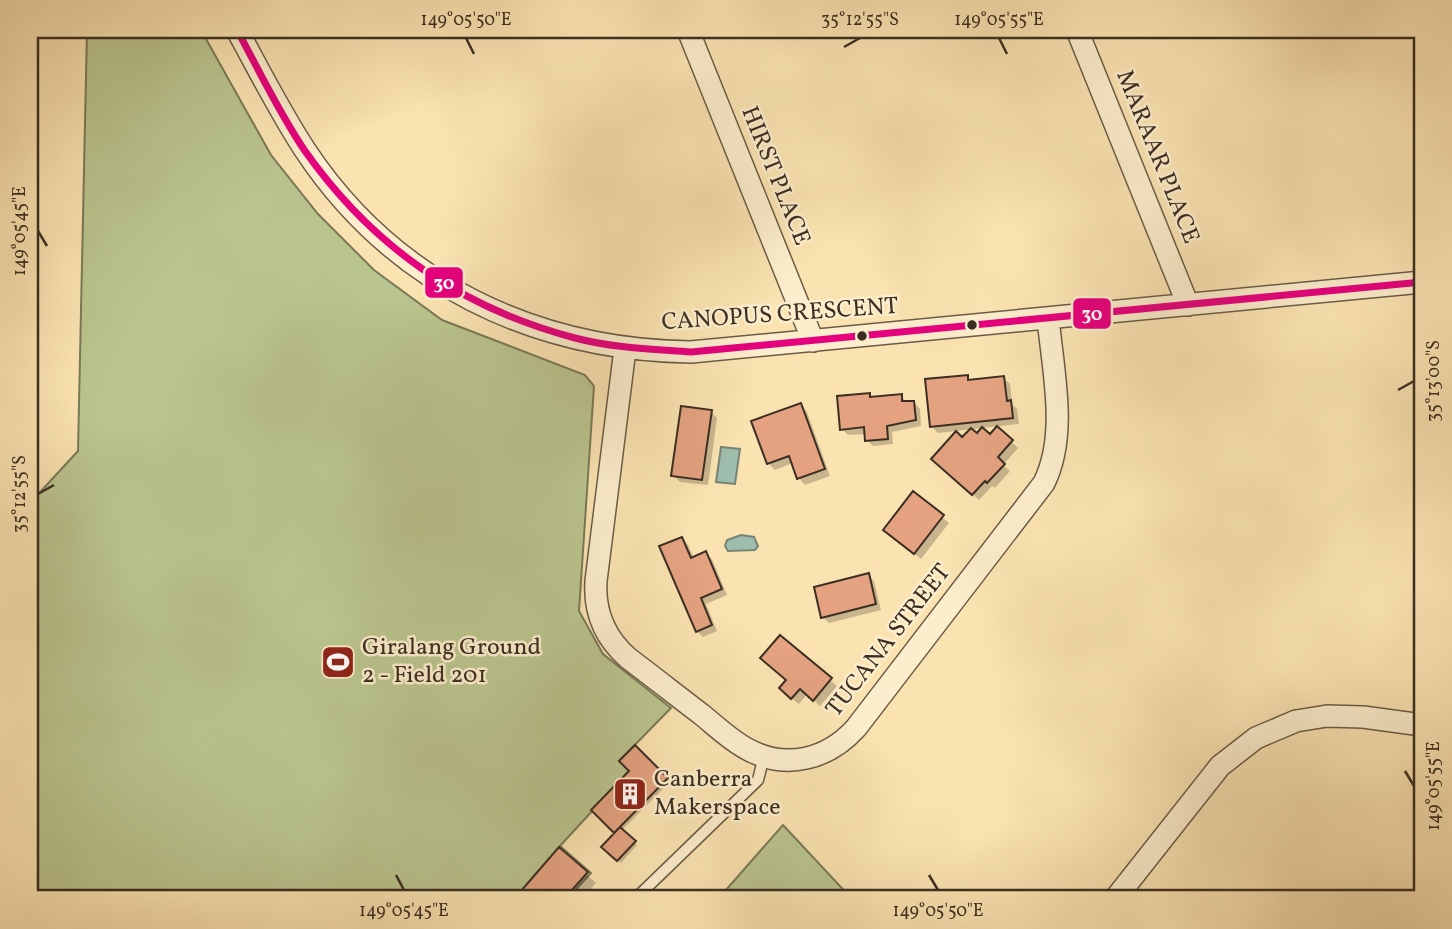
<svg xmlns="http://www.w3.org/2000/svg" width="1452" height="929" viewBox="0 0 1452 929" font-family="Vollkorn,serif">
<style>
.green{fill:#bac48e;stroke:#7a7958;stroke-width:2}
.water{fill:#9ebead;stroke:#768475;stroke-width:2}
.shadow{fill:#0003}
.building{fill:#e4a280;stroke:#3b2e22;stroke-width:2}
.lines{fill:none;stroke-linecap:round;stroke-linejoin:round}
.service-casing{stroke:#6b5b46;stroke-width:13}
.minor-casing{stroke:#6b5b46;stroke-width:24}
.service{stroke:#fcedcc;stroke-width:10}
.minor{stroke:#fcedcc;stroke-width:21}
.bus-1-casing{stroke:#fcedcc;stroke-width:12}
.bus-1{stroke:#e5007d;stroke-width:7}
.ticks{fill:none;stroke:#3b2e22;stroke-width:2.5}
.bus-dot{fill:#3b2e22;stroke:#fcedcc;stroke-width:2.5}
.labels{text-anchor:middle;dominant-baseline:central;stroke-width:5;stroke-linejoin:round;paint-order:stroke}
.street-label{font-size:24px;fill:#3b2e22;stroke:#fcedcc}
.poi-label{font-size:24px;fill:#3b2e22;stroke:#fcedcc;text-anchor:start}
.line-badge{stroke:#fcedcc;stroke-width:2.5}
.badge-label{font-size:19px;text-anchor:middle;font-weight:bold;fill:#fff}
.neatline{fill:none;stroke:#3b2e22;stroke-width:2.5}
.ticks-label{font-size:18px;text-anchor:middle;fill:#3b2e22}
</style>
<rect width="100%" height="100%" fill="#fae3b1"/>
<filter id="stains"><feTurbulence type="fractalNoise" baseFrequency=".00286" numOctaves="4"/><feColorMatrix values="0 0 0 0 .2 0 0 0 0 .09 0 0 0 0 .02 0 0 0 .5 -.17"/></filter>
<radialGradient id="worn" r=".72"><stop offset=".6" stop-color="#630" stop-opacity="0"/><stop offset="1" stop-color="#630" stop-opacity=".3"/></radialGradient>
<!-- green -->
<path class="green" d="M87,30H201L271,155L318,214L374,270L442,320L585,375L594,386L579,611L603,654L671,708L619,761L629,771L560,846L591,873L567,899H30V503L78,451Z
M783,825L852,899H718Z"/>
<!-- water -->
<path class="water" d="M721,447L740,449L735,484L716,482Z
M741,535L754,537L758,546L755,550L728,551L725,546L727,540Z"/>
<!-- shadow -->
<path class="shadow" d="M967,377L972,381L1004,378L1010,384L1012,404L1017,409L1019,424L938,433L932,427Z
M901,396L908,403L914,402L920,409L921,426L892,432L893,444L873,446L867,440L866,434L848,435L842,429L839,398Z
M801,405L807,412L830,476L805,485L799,478L793,463L775,470L768,463Z
M711,412L717,418L708,485L680,482L673,475Z
M997,428L1018,448L1003,465L1010,471L995,488L992,486L979,500L940,465L962,440L977,436L990,437Z
M914,493L949,523L921,559L891,536Z
M682,539L688,545L694,558L705,553L712,559L727,595L706,604L717,631L703,637L697,631Z
M868,575L874,581L881,610L829,623L823,617Z
M780,637L837,686L820,706L807,694L799,704L787,695L788,680Z
M635,748L670,782L622,830L637,845L621,863L604,847L617,833L593,810L632,771Z
M559,850L596,883L582,899H516Z"/>
<!-- building -->
<path class="building" d="M968,375V380L1004,376L1007,401L1011,400L1013,418L930,427L925,379Z
M870,393V397L902,394V401H914L916,420L887,426L888,439L865,441L864,427L840,430L837,396Z
M801,403L825,469L797,479L789,456L767,464L751,421Z
M681,406L712,410L702,480L671,476Z
M997,426L1013,440L998,457L1005,464L987,483L985,481L972,495L931,459L956,431L962,437L971,428L977,433L982,427L990,434Z
M913,491L944,515L914,554L883,530Z
M682,537L691,558L706,551L722,589L701,598L712,625L696,632L659,546Z
M869,573L876,604L821,618L814,587Z
M780,635L832,678L813,701L800,689L791,699L779,688L786,680L760,658Z
M635,745L668,778L614,833L591,810L629,771L619,761Z
M620,827L636,841L617,861L601,847Z
M559,847L588,872L564,899H514Z"/>
<g class="lines">
<!-- service casing -->
<g class="service-casing">
<path id="service" d="M635,899L758,780L764,756"/>
</g>
<!-- minor casing -->
<g class="minor-casing">
<path id="minor" d="M237,30C259,70 280,112 305,150C393,283 534,350 691,352L1422,282
M688,30L813,341
M1077,30L1188,305
M625,349L596,581C594,612 604,637 628,658C652,676 676,695 701,714C716,726 731,741 749,750C787,770 828,759 856,728L1044,483C1068,434 1053,372 1048,318
M1115,899L1220,766L1256,738L1296,721L1327,716L1363,717L1422,725"/>
</g>
<!-- service -->
<use href="#service" class="service"/>
<!-- minor -->
<use href="#minor" class="minor"/>
<!-- bus-1 casing -->
<g class="bus-1-casing">
<path id="bus-1" d="M237,30C259,70 279,113 305,151C373,247 461,308 575,338C613,348 652,349 691,352L1422,282"/>
</g>
<!-- bus-1 -->
<use href="#bus-1" class="bus-1"/>
</g>
<!-- ticks -->
<path class="ticks" d="M466,38L474,54M999,38L1007,54M844,47L860,38M38,231L47,246M1398,390L1414,381M38,494L54,485M1405,771L1414,786M396,875L404,890M929,875L938,890"/>
<!-- icons -->
<defs>
<g id="stadium-square" transform="scale(1.75)"><rect x="-9" y="-9" width="18" height="18" rx="4" fill="#8f2418" stroke="#fcedcc"/><path d="M0-5a6.5 5 0 1 0 0 10a6.5 5 0 1 0 0-10ZM-3.5-1.8h7v3.6h-7Z" fill="#fff"/></g>
<g id="building-square" transform="scale(1.75)"><rect x="-9" y="-9" width="18" height="18" rx="4" fill="#8f2418" stroke="#fcedcc"/><path d="M-4-6H4V6H1V3H-1V6H-4ZM-2.5-4.3h1.7v1.8h-1.7ZM.8-4.3h1.7v1.8H.8ZM-2.5-1h1.7V.8h-1.7ZM.8-1h1.7V.8H.8Z" fill="#fff"/></g>
</defs>
<g fill-rule="evenodd">
<use href="#stadium-square" x="338" y="662"/>
<use href="#building-square" x="630" y="794"/>
</g>
<!-- markers -->
<g class="bus-dot">
<circle cx="972" cy="325" r="6"/>
<circle cx="862" cy="336" r="6"/>
</g>
<g class="labels">
<!-- street labels -->
<g class="street-label">
<text transform="translate(1157 157) rotate(68)">MARAAR PLACE</text>
<text transform="translate(775 176) rotate(68)">HIRST PLACE</text>
<text transform="translate(780 315) rotate(-4)">CANOPUS CRESCENT</text>
<text transform="translate(889 641) rotate(-52)">TUCANA STREET</text>
</g>
<!-- poi labels -->
<g class="poi-label">
<text x="362" y="648">Giralang Ground<tspan x="362" dy="28">2 - Field 201</tspan></text>
<text x="654" y="780">Canberra<tspan x="654" dy="28">Makerspace</tspan></text>
</g>
</g>
<g class="line-badge">
<rect x="424" y="266" width="40" height="33" rx="7" fill="#e5007d"/>
<rect x="1072" y="297" width="40" height="33" rx="7" fill="#e5007d"/>
</g>
<g class="badge-label">
<text x="444" y="289">30</text>
<text x="1092" y="320">30</text>
</g>
<!-- margin -->
<rect width="1452" height="929" fill="none" stroke="#fae3b1" stroke-width="77"/>
<rect x="38" y="38" width="1376" height="852" class="neatline"/>
<g class="ticks-label">
<text x="466" y="25">149°05'50"E</text>
<text x="860" y="25">35°12'55"S</text>
<text x="999" y="25">149°05'55"E</text>
<text transform="translate(19 231) rotate(-90)" y="6">149°05'45"E</text>
<text transform="translate(1433 381) rotate(-90)" y="6">35°13'00"S</text>
<text transform="translate(19 494) rotate(-90)" y="6">35°12'55"S</text>
<text transform="translate(1433 786) rotate(-90)" y="6">149°05'55"E</text>
<text x="404" y="916">149°05'45"E</text>
<text x="938" y="916">149°05'50"E</text>
</g>
<rect width="100%" height="100%" filter="url(#stains)"/>
<rect width="100%" height="100%" fill="url(#worn)"/>
</svg>
